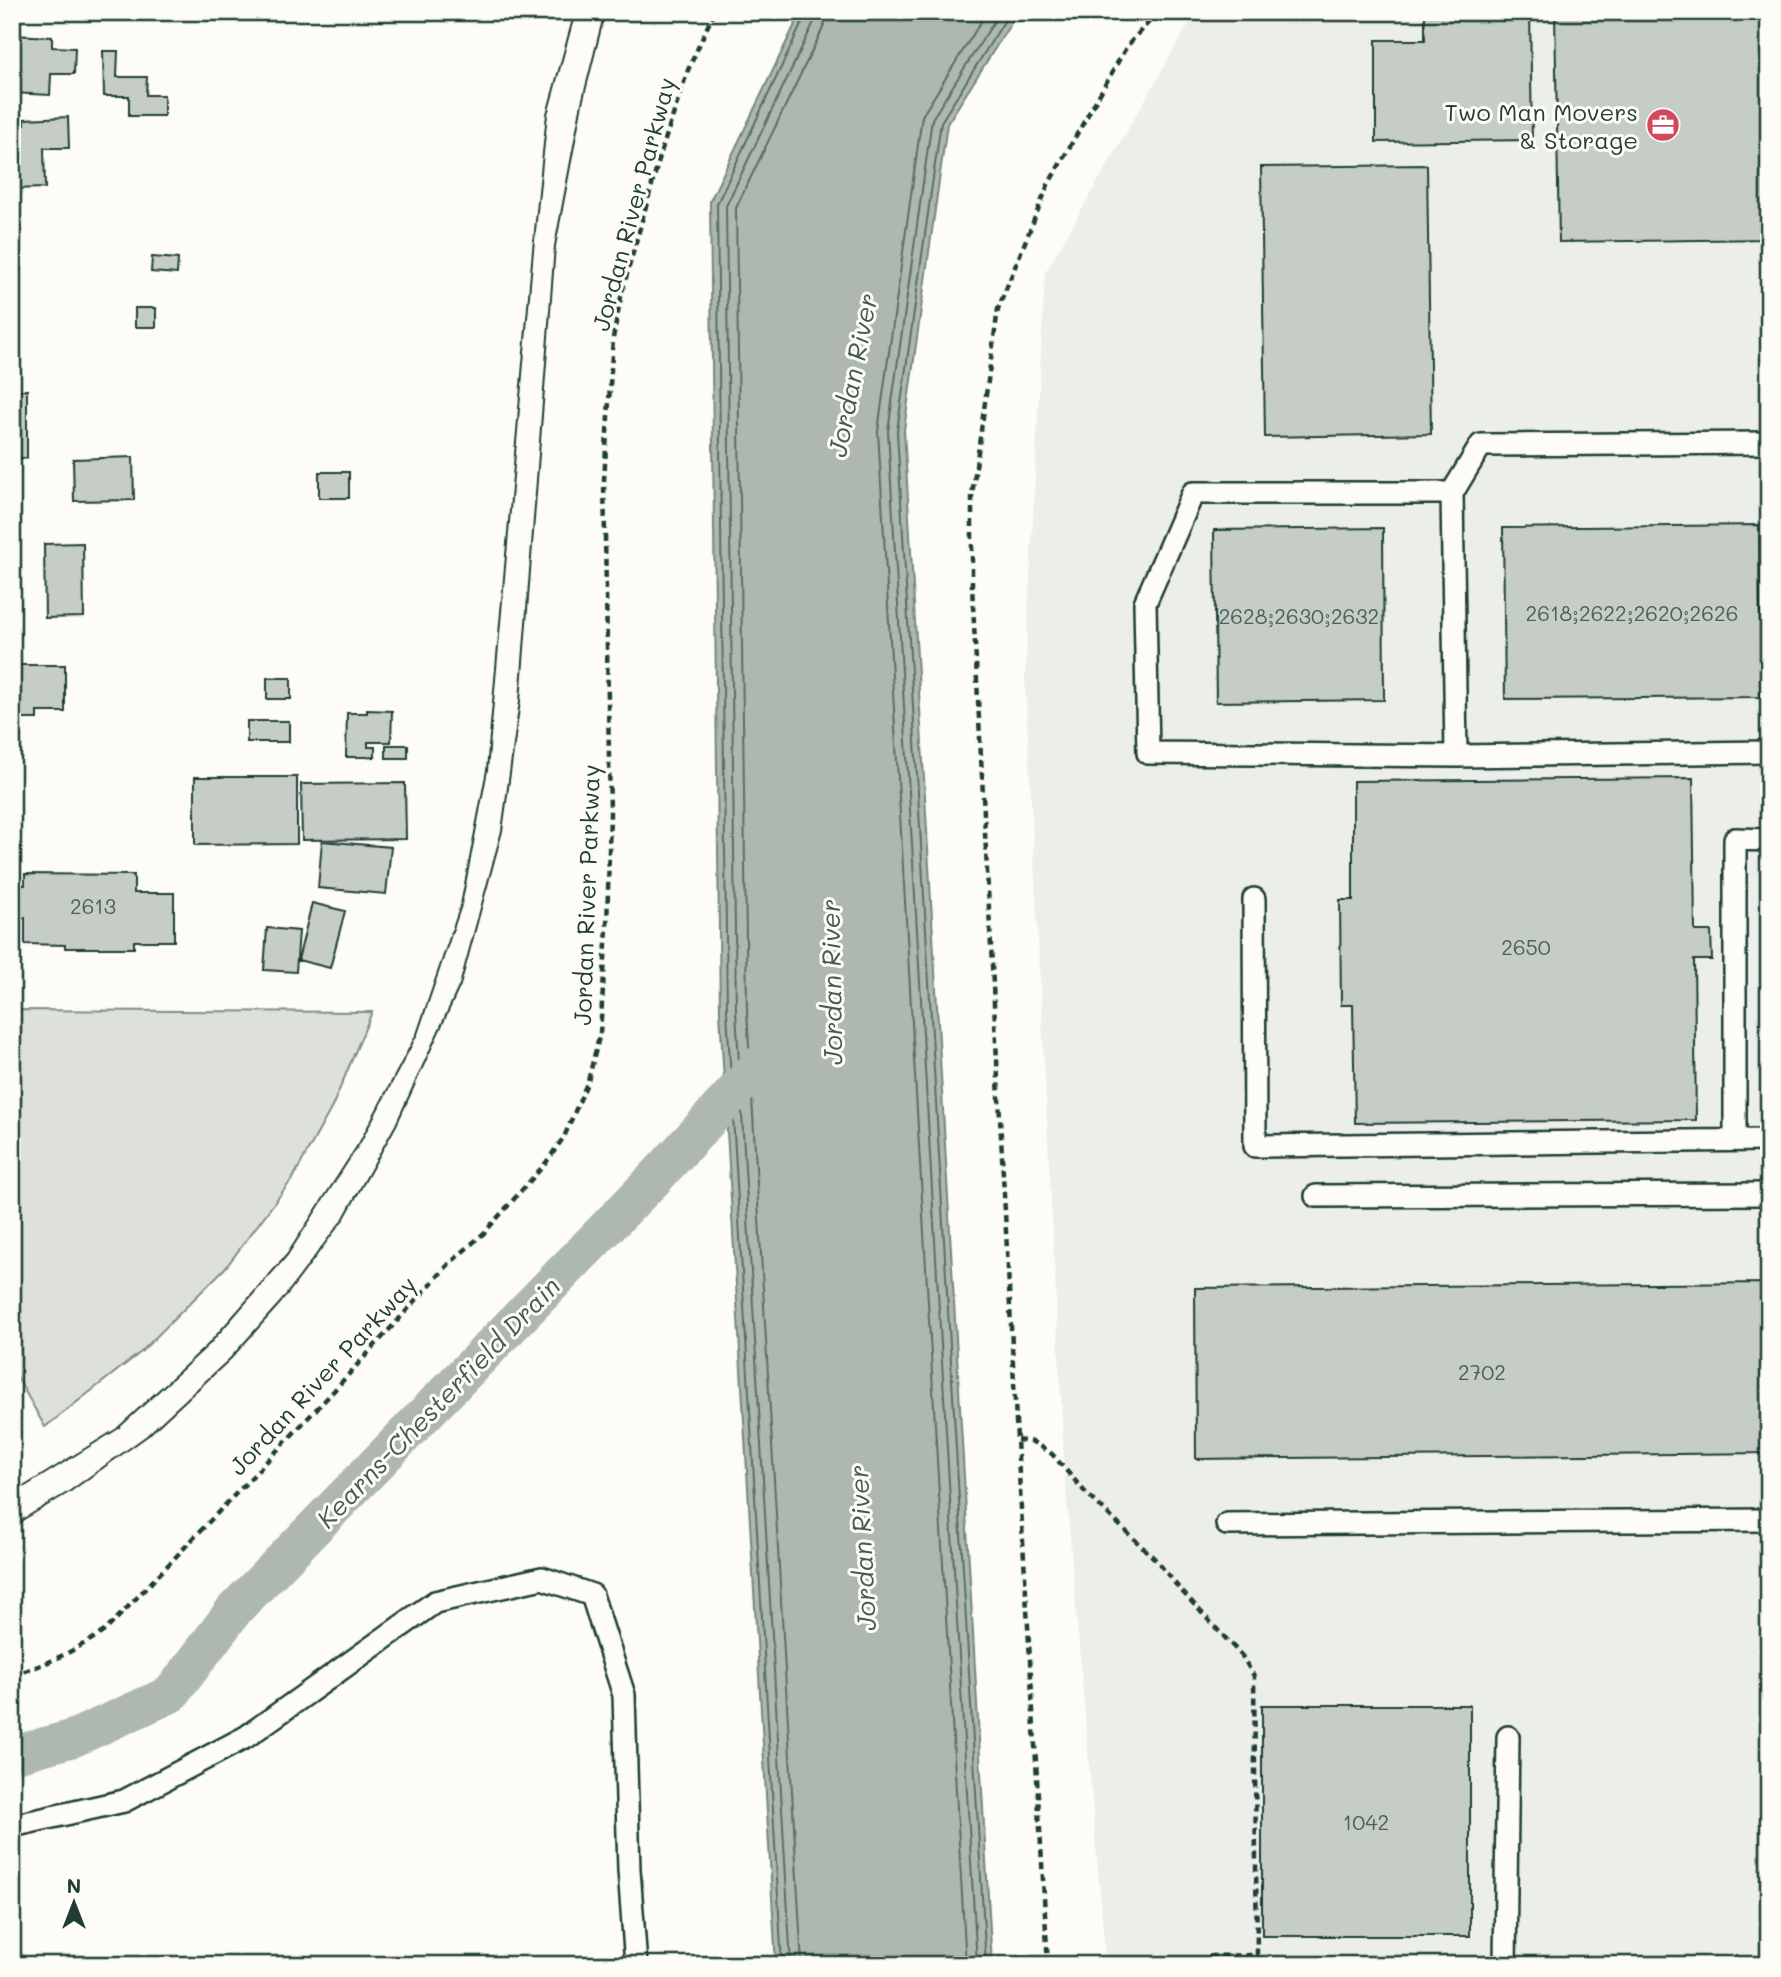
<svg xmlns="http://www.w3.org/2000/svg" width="1781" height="1977" viewBox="0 0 1781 1977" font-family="Mali,sans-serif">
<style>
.built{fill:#eceee9}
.green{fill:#dde0db;stroke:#7e8e88;stroke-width:2}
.water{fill:#aeb8b1;stroke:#75877f;stroke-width:2}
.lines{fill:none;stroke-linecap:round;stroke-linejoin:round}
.shore{stroke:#586e66;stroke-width:2}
.canal{stroke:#aeb8b1;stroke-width:38}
.building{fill:#c6cdc7;stroke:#1f3d34;stroke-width:2}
.service-casing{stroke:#1f3d34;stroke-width:26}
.path{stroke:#1f3d34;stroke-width:4.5;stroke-dasharray:7 5;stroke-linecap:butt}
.service{stroke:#fdfcf7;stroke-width:21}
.tram{stroke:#1f3d34;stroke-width:2}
.labels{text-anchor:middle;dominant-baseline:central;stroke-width:6;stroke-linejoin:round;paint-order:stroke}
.number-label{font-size:21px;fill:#496159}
.poi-label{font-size:24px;fill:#1f3d34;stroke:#fdfcf7;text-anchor:end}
.street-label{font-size:24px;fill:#1f3d34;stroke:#fdfcf7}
.water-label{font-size:26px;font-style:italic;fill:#435c53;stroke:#fdfcf7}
</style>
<rect width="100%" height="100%" fill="#fdfcf7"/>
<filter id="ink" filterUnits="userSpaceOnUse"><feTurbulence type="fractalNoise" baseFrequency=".0143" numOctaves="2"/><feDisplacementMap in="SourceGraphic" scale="14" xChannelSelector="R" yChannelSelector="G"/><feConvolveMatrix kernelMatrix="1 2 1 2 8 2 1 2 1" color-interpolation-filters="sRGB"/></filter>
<g filter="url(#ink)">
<!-- built -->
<path class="built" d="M1196,12H1769V1965H1106L1065,1478L1025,679L1045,273Z"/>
<!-- green -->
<path class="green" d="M12,1010L372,1012L332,1107L293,1178L226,1267L141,1352L45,1427L12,1368Z"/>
<!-- water -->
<path class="water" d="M801,12H1018L947,124L904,430L992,1965H776L720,1012L710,201Z"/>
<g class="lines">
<!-- shore -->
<path class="shore" d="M782,1965L727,1011L717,204L807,12
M791,1965L736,1011L726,206L814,22L816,12
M802,1965L747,1011L736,208L824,26L826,12
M966,1965L878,431L922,116L987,12
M977,1965L888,431L932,119L1000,12
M986,1965L897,431L941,122L1010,12"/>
<!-- canal -->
<path class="canal" d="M12,1755L74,1738L171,1694L235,1609L658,1175L760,1064"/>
</g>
<!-- building -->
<path class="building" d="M1425,12H1530L1532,140L1376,142V40H1425Z
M1555,12H1769V239L1559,242Z
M12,35L52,37V47L75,48L74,74H51L50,95L12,93Z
M103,51H118L117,77H147L146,95H164V116H129V96H104Z
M68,117L69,148H44L45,188L12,189V124H25L24,119Z
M1427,165L1431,434L1265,437L1261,167Z
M152,257L178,259L177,274L151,272Z
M135,308H156V327H135Z
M12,390H27V458H12Z
M133,457L134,500L74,501L73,459Z
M319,472H349V498H319Z
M1759,525L1761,697L1505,699L1503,528Z
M1383,528L1384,700L1216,702L1214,530Z
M83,543L84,617L45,618L44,544Z
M12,665H65V712H37V719H12Z
M267,678H291V699H267Z
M367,710L392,711L391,742H368V747H375V757H346L347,713H367Z
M247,721H289V742H247Z
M386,745H408V758H386Z
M195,777H297V844L195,845Z
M1693,778L1695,931H1711L1712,960H1694L1696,1120L1355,1123L1353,1005H1341L1340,900H1353V781Z
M405,783L406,839L302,840L301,784Z
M322,841L391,847L386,894L318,888Z
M25,874L134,875V893H174V941H134V948H65V945L25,944V918H12V885H25Z
M312,903L345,911L330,968L298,960Z
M267,928L299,931L296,972L264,970Z
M1769,1283V1453L1196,1459L1195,1288Z
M1262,1705H1470V1936H1262Z"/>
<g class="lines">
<!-- service casing -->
<g class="service-casing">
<path id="service" d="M1769,443L1481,445L1452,493L1456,756L1769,752
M1452,493H1193L1145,603L1148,753L1456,756
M1254,899L1255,1146L1769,1140
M1735,1140V839L1769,840
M1316,1196L1769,1194
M1227,1524L1769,1520
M12,1826L124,1801L246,1737L435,1602L542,1578L592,1595L624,1695L629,1870L636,1965
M1505,1965L1508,1737"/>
</g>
<!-- path -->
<path class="path" d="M1017,1440L1033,1442L1052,1454L1085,1492L1156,1560L1178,1587L1242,1656L1254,1676L1257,1955L1212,1956L1183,1965
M12,1675C47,1665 76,1650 106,1630L328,1397L449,1264L484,1233L545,1164L564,1137L588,1081L600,1033L607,929L610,813L604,480L613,338L622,292L662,149L688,70L714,12
M1048,1965L1017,1440L972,586V495L998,309L1048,185L1127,46L1158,12"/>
<!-- service -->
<use href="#service" class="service"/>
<!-- tram -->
<path class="tram" d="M12,1494L117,1429L209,1344L287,1255L360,1142L417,1034L461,905L487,770L533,250L547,114L575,12
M12,1526L69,1492L147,1436L230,1359L281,1302L344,1218L396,1125L460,985L502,831L520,701L555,246L582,103L605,12"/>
</g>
</g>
<!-- icons -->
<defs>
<g id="office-disc" transform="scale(1.75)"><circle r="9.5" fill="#d1495b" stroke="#fdfcf7"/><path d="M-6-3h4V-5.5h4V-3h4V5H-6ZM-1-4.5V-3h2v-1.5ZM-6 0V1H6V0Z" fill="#fff"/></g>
</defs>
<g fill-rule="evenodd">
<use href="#office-disc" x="1663" y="125"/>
</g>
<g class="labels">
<!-- number labels -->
<g class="number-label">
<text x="1632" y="612">2618;2622;2620;2626</text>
<text x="1299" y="615">2628;2630;2632</text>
<text x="93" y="905">2613</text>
<text x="1526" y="946">2650</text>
<text x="1482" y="1371">2702</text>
<text x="1366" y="1821">1042</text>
</g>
<!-- poi labels -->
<g class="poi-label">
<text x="1638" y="111">Two Man Movers<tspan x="1638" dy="28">&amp; Storage</tspan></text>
</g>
<!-- street labels -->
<g class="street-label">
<text transform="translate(633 204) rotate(-75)">Jordan River Parkway</text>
<text transform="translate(586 895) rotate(-88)">Jordan River Parkway</text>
<text transform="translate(322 1375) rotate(-47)">Jordan River Parkway</text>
</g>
<!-- water labels -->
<g class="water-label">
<text transform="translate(852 375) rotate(-79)">Jordan River</text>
<text transform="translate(831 982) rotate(-91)">Jordan River</text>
<text transform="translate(438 1402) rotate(-46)">Kearns-Chesterfield Drain</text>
<text transform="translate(862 1548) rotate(-93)">Jordan River</text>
</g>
</g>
<!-- margin -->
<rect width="1781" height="1977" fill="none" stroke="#fdfcf7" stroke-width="42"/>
<rect x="21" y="21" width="1739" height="1935" fill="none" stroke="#1f3d34" stroke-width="2.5" filter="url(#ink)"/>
<!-- north arrow -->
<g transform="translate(74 1903)" stroke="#fdfcf7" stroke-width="5" paint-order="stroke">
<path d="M0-5L12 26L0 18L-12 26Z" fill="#1f3d34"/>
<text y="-10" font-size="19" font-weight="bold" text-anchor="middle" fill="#1f3d34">N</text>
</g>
</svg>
